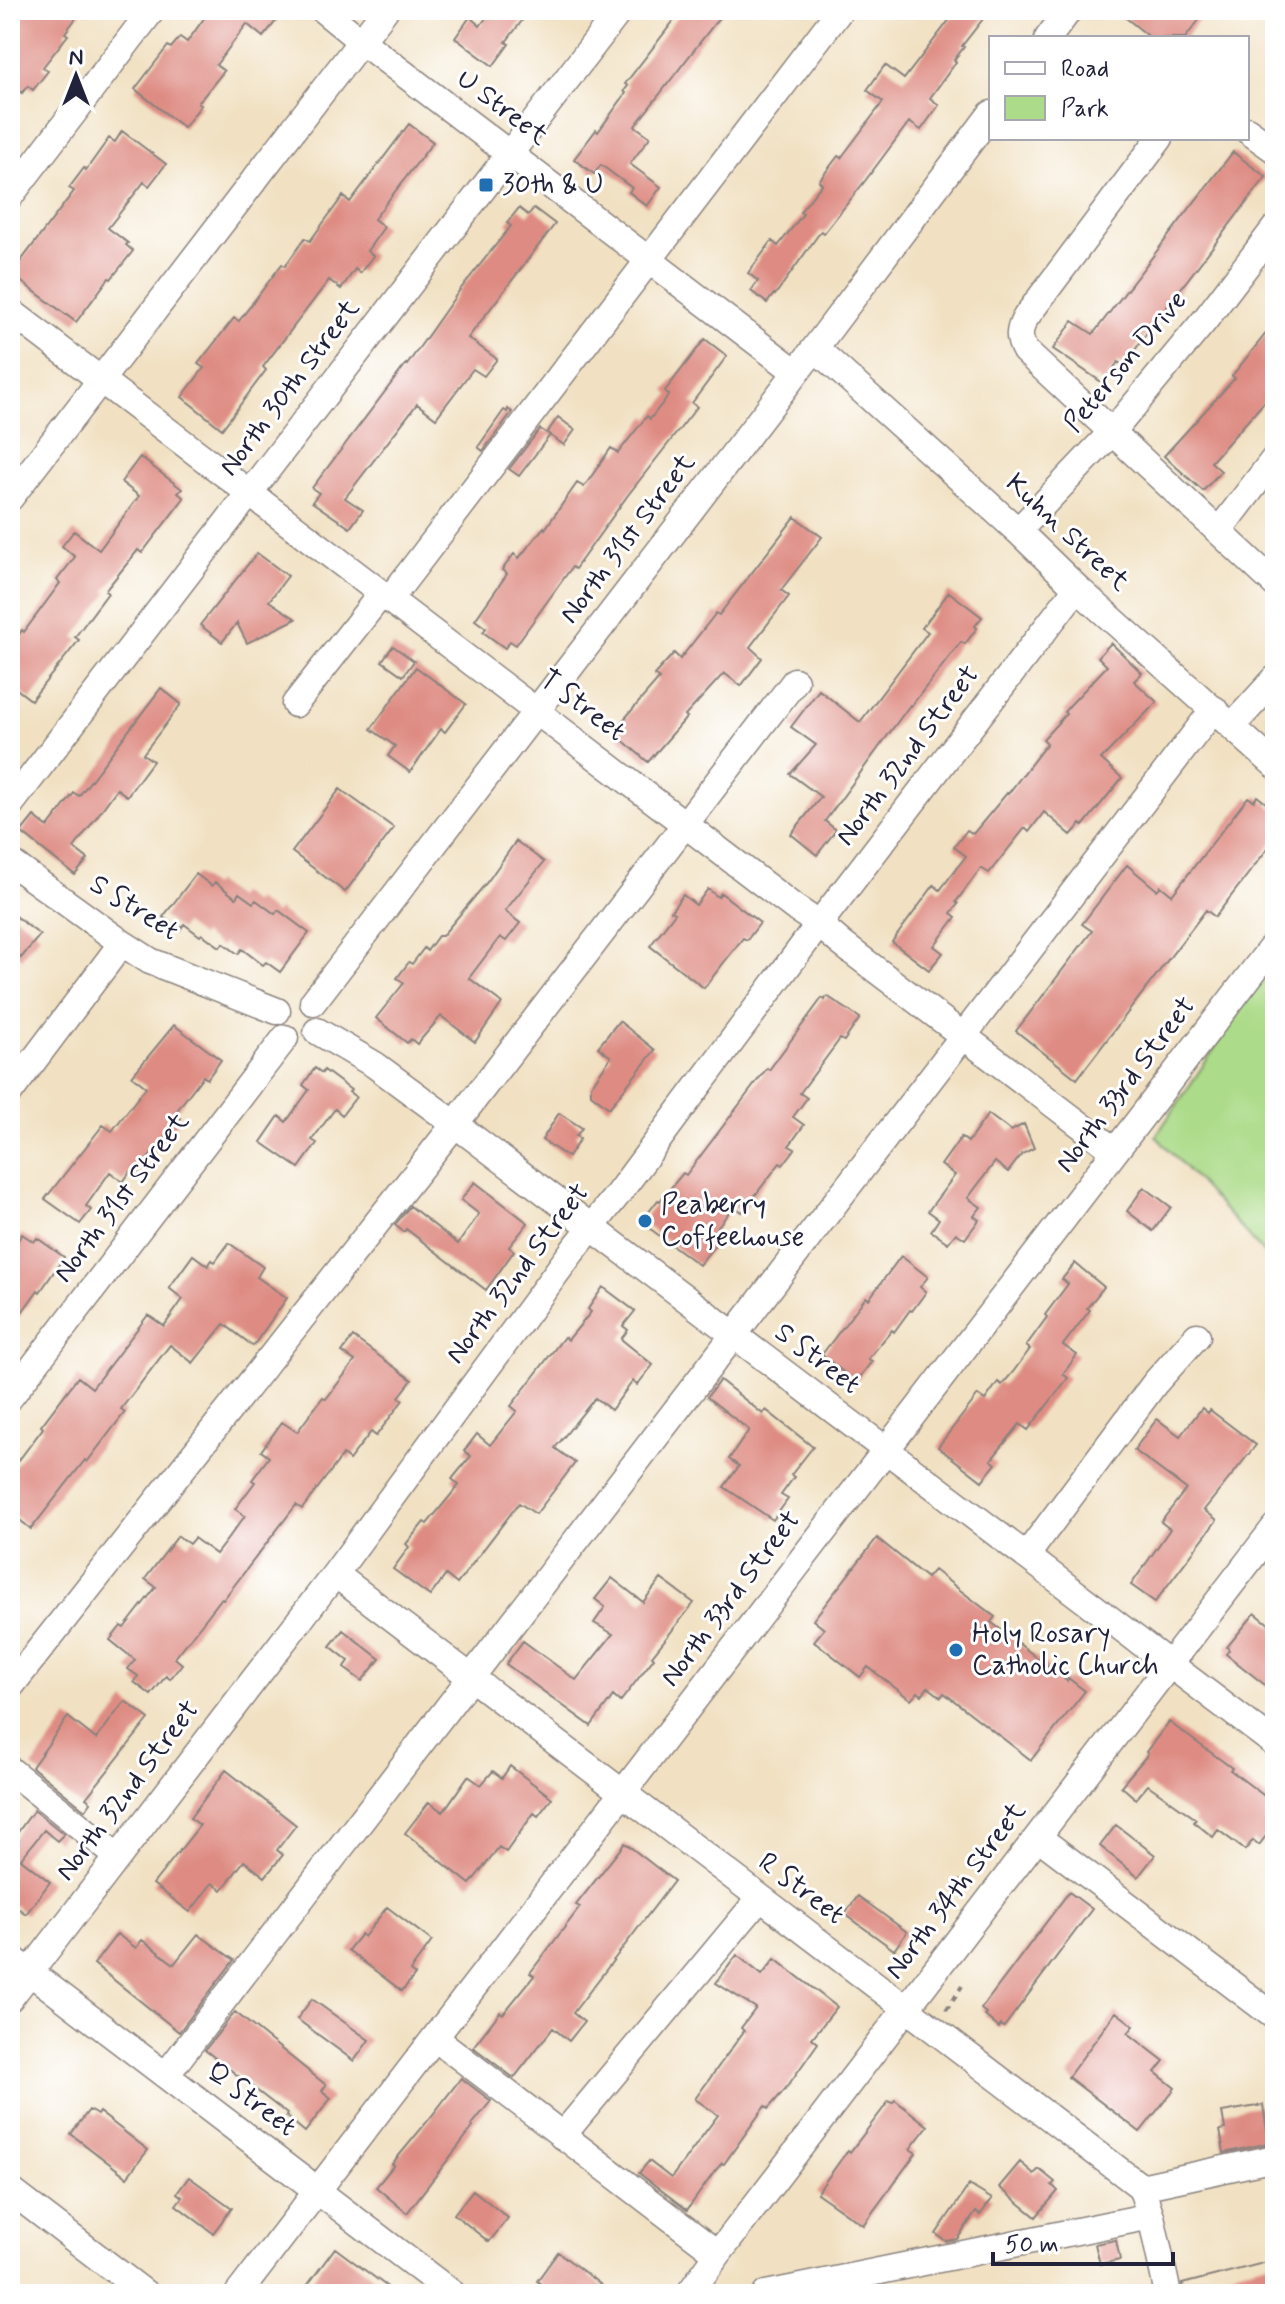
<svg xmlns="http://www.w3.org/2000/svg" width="1285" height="2304" viewBox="0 0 1285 2304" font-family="Mynerve,sans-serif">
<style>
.green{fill:#acdb89;stroke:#677e62;stroke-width:2}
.building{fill:#de8c83}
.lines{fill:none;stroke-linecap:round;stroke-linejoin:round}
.minor-casing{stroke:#8a827e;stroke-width:29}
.path{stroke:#8a827e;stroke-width:4;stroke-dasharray:6 6;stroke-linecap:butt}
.minor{stroke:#fff;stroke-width:26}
.poi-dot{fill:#1f6fb2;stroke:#fff;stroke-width:3}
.labels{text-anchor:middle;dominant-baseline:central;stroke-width:6;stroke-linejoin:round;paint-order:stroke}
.street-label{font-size:28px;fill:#22223b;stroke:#fff}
.poi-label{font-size:28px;fill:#22223b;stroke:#fff;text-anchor:start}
</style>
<rect width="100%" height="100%" fill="#fff"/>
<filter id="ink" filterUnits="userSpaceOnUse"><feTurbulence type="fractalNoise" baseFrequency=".0125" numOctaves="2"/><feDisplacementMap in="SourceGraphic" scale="16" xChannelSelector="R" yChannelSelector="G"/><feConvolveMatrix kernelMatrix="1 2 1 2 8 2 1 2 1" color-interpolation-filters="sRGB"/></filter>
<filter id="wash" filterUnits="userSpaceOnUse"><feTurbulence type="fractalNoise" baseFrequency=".006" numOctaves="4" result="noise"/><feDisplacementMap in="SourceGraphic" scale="32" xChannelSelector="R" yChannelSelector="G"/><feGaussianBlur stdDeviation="1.8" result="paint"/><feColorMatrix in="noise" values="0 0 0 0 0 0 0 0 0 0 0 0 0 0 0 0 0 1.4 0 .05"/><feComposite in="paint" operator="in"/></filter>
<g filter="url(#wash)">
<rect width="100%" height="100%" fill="#f1e1c2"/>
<!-- green -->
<path class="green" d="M1275,958V1265L1156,1136Z"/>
<g id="blocks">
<!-- building -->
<path class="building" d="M10,10H82L65,33L68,35L43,67L48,71L33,90L28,86L22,93L10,83Z
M210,10H265L277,20L263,37L247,24L216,65L224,71L198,103L201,105L184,128L135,89L168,46L171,48L180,37L187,42Z
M492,10H530L506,42L509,44L493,66L455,38L470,17L480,26Z
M682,10H725L635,126L650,137L630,164L661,187L647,206L629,192L632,188L601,165L594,174L574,159L596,130L598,132L626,93L624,91L628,86L625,84Z
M957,10H990L962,46L964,47L954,60L956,62L930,98L939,105L921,130L909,122L865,181L824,233L821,231L775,295L774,294L767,303L751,291L758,281L748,273L772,241L778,246L803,214L800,212L822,184L819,181L838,156L841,158L883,102L867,90L885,65L904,79Z
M1116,10H1207L1185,38H1151Z
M409,124L433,142L374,219L384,227L367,251L373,256L360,273L355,269L341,289L329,280L263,367L266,370L222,429L182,397L204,368L198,364L234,318L239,321L282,264L285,266L305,238L310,241L343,196L350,202Z
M122,131L166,164L149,186L144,182L108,228L128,243L126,245L133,251L111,279L109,278L76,322L11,274L74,191L69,188L84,168L86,170L109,138L115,142Z
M1233,152L1266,177L1146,334L1124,366L1118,362L1103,383L1053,349L1073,321L1093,334Z
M519,208L528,215L534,208L555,224L468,338L497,359L484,376L473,369L436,418L417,404L345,498L363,510L350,528L312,502L319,493L312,488L406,364L407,365L459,291L511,226L507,223Z
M1275,322V390L1211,462L1221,471L1203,491L1164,456L1235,378L1232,376Z
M705,339L727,356L692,403L697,407L628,495L575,569L572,567L516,645L510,641L505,648L483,632L486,628L475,620L507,574L502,570L514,554L519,558L544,527L545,529L577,483L584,487L611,448L618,453L647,416L650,419L669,395L665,391Z
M508,409L512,412L483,451L478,447L504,410L507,412Z
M558,417L575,430L564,445L547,433Z
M540,429L550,435L519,476L509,469Z
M140,457L182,489L178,493L184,498L142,553L138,550L105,591L108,593L75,637L79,640L31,700L10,684V625L20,633L22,630L24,632L60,583L57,580L75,557L62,546L74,531L99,550L139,496L121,482Z
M795,517L822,537L781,590L789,596L750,647L762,658L741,686L724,673L685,716L687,717L648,762L613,732L659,679L654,675L674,653L680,659L716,613L719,615Z
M257,553L288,576L269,601L296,619L247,643L237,623L222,642L200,625Z
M949,592L982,617L975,626L977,628L965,644L961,642L911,706L910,705L825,821L836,830L817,855L791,834L821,797L790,774L816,745L791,727L819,690L860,722L928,632L922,628Z
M1111,643L1142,673L1134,681L1157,702L1101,759L1122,778L1083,826L1081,824L1071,835L1044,812L1029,832L1025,828L989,873L981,868L956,902L958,904L951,913L956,917L934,946L943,953L929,970L892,942L934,885L940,890L966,856L954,847L967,830L973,834L1007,793L1008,794L1047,743L1043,739L1066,714L1064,712L1070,705L1107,666L1098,657Z
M393,646L414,661L403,676L382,661Z
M416,667L466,704L445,732L441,729L410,772L388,756L395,746L371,729Z
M161,688L181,704L143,754L153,761L127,796L117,789L74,848L88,859L75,875L21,832L34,816L48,827L74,793L79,796Z
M340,789L394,828L345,892L292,852Z
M1257,796L1275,810V839L1215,917L1206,910L1077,1079L1016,1031L1092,931L1082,924L1127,865L1157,890L1161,886L1172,895L1248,797L1254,801Z
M516,841L544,862L505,911L520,923L506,941L500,937L469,978L502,1003L475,1042L441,1016L417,1044L411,1039L407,1043L376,1018L404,983L397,978L409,962L412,964L424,948L427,951L438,936H442L488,881Z
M196,874L212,886L215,882L236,898L239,893L253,903L256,900L275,914L278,910L309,933L280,972L266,962L263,965L242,949L238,954L223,943L220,947L202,934L200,936L184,924L180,930L163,917Z
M708,889L718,897L721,893L760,923L747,940L743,938L704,988L650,946L675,913L671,911L683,895L696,905Z
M10,912L40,935L21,958L10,949Z
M827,996L860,1018L844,1041L840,1039L800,1093L807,1098L793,1117L804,1125L789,1146L795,1149L783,1165L780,1163L742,1212L734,1206L709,1238L716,1244L699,1265L641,1222L658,1200L660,1201L683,1173L686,1175L767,1068L769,1070L822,998L825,1000Z
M619,1021L655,1050L609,1108L591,1094V1086L611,1057L598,1047Z
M174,1025L221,1060L207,1079L203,1076L175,1113L181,1118L135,1175L130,1172L123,1182L110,1172L86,1206L91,1210L80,1224L45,1199L103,1125L112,1131L146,1087L132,1076Z
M315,1068L322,1073L324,1070L351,1090L349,1092L356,1097L342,1115L335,1109L312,1140L317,1143L299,1168L261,1142L279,1116L286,1122L309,1090L303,1085Z
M559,1113L582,1128L576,1136L580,1139L568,1157L542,1140Z
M988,1114L1011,1131L1024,1124L1034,1148L1022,1154L1008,1172L995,1162L968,1198L981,1207L974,1216L979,1220L965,1239L956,1233L948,1243L931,1231L939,1219L928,1211L955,1175L941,1165L961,1137L968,1142Z
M475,1182L528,1223L509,1247L514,1251L486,1290L406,1229L404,1232L395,1225L410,1206L458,1244L479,1214L461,1200Z
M1144,1187L1171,1207L1153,1231L1127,1211Z
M22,1234L34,1242L37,1238L64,1257L40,1292L38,1290L10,1329V1252Z
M229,1243L263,1267L257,1277L287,1298L253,1346L224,1324L193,1363L170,1345L121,1409L125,1412L87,1462L85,1460L31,1529L10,1512V1472L43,1428L41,1426L78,1377L92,1388L148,1315L164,1326L183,1299L169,1288L193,1255L208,1266L212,1260L215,1262Z
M901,1256L928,1277L920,1287L926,1292L912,1311L910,1310L894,1332L892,1330L868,1359L872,1361L856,1382L823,1356V1353L866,1297L869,1299Z
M1075,1263L1104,1287L1087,1308L1090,1310L1063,1345L1077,1355L1063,1374L1068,1378L1028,1430L1020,1424L991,1460L996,1464L982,1481L938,1447L978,1395L985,1400L998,1382L1002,1385L1013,1372L1030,1349L1026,1346L1047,1317L1045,1315L1068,1284L1062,1279Z
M603,1287L635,1311L623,1326L628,1330L621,1339L653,1365L637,1385L633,1381L611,1410L595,1398L555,1448L575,1463L536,1514L519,1503L457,1584L446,1575L430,1596L393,1569L409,1547L406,1544L424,1522L427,1524L459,1485L452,1479L471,1456L464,1451L477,1434L490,1445L517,1411L511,1406L564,1337L568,1340L591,1312L588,1309Z
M353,1337L412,1380L399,1397L403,1400L376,1436L371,1432L349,1460L343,1455L302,1509L296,1505L223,1600L221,1599L175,1658L182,1664L170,1679L166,1676L151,1695L134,1682L138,1676L128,1669L135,1660L110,1640L121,1626L124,1628L156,1587L145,1579L178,1536L189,1544L194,1538L216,1554L245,1516L235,1509L255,1482L252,1480L269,1457L261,1451L282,1422L297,1432L323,1397L326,1399L355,1361L342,1352Z
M720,1380L763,1414L766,1410L813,1447L791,1475L794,1477L781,1495L788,1499L773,1520L724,1487L739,1466L729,1459L749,1430L707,1397Z
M1202,1408L1208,1413L1210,1410L1256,1445L1204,1510L1217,1520L1155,1602L1131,1585L1170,1529L1161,1522L1186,1489L1134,1450L1157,1419L1180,1436Z
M877,1538L927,1578L934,1570L995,1617L991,1622L1067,1681L1068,1678L1085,1691L1031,1760L944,1693L941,1697L928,1687L922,1695L918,1692L911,1700L868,1667L860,1677L814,1641L824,1629L813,1620Z
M612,1578L643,1602L661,1579L694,1603L652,1656L654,1658L620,1702L613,1696L591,1726L506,1664L523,1641L576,1680L613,1634L594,1623L605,1607L595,1599Z
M1255,1613L1275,1629V1693L1226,1654L1229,1650L1227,1647Z
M343,1630L380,1659L362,1681L344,1668L349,1661L330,1646Z
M125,1701L149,1719L86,1798L91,1802L85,1810L32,1767L68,1717L96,1739Z
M1169,1722L1232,1768L1230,1770L1275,1804V1824L1259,1845L1253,1840L1245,1850L1218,1830L1213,1837L1194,1822L1196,1819L1148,1785L1136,1799L1121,1786L1148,1754L1146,1752Z
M510,1766L552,1798L538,1816L534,1813L506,1852L499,1847L470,1884L405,1833L429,1802L443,1812L468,1776L481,1785L493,1771L502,1778Z
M226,1770L296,1825L277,1850L283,1855L265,1877L244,1861L222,1890L212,1883L190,1912L153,1884L200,1825L190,1818Z
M34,1810L64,1834L57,1841L44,1830L21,1859L50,1882L26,1914L10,1902V1843Z
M1116,1825L1155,1855L1138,1877L1100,1846Z
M625,1843L674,1881L573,2013L584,2022L569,2041L553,2028L514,2078L473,2047L500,2012L503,2014L534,1976L530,1973L580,1907L576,1905Z
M1069,1892L1092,1909L1004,2027L1001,2025L999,2028L984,2015L986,2013L981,2009Z
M858,1896L907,1932L894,1950L845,1914Z
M387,1907L432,1941L410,1971L415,1975L402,1991L348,1950L361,1934L364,1937Z
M117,1934L136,1948L142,1940L174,1964L198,1934L234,1960L179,2032L94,1964Z
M737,1955L762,1975L775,1959L837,2007L812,2038L818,2043L787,2087L768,2109L765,2106L724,2164L722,2163L715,2171L687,2210L639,2173L649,2161L671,2178L718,2115L695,2099L744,2031L741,2028L756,2008L716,1983Z
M312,1999L369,2040L354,2061L297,2019Z
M235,2012L326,2085L322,2091L331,2098L305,2132L286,2116L287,2114L205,2050Z
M1116,2012L1134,2026L1128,2033L1164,2061L1155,2072L1175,2088L1140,2132L1068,2077Z
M461,2078L491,2101L471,2126L473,2127L407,2213L376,2187L394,2165L392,2164L431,2117Z
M895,2100L928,2126L910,2149L916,2153L863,2225L817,2193L848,2150L850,2152L889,2101L892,2103Z
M1263,2105L1269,2143L1224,2153L1220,2130L1225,2129L1222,2112Z
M89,2110L97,2115L99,2112L148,2150L127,2177L71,2134Z
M1020,2162L1034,2174L1039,2169L1055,2182L1052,2185L1058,2191L1036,2217L999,2187Z
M189,2177L232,2208L213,2233L176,2205L182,2197L177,2193Z
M969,2185L992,2199L980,2215L976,2212L957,2239L946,2241L936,2234Z
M473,2190L508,2218L489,2242L454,2214Z
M1116,2240L1120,2260L1100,2264L1095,2244Z
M335,2248L397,2294H301Z
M558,2252L613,2294H554L537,2281Z
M1275,2260V2294H1184L1182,2284Z"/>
</g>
</g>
<g filter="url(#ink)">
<use href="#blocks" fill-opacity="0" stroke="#8a827e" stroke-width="2"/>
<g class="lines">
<!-- minor casing -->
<g class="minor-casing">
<path id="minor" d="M323,10L361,41L796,372
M1048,38L1069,10
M1247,130L1275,150
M1160,138L1026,317C1018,330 1018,339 1025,351L1275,584
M10,196L152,10
M10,311L795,908L819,924L842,944L1115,1151
M815,348L1018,531L1077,588L1275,765
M10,498L385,10
M1018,531L1112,432L1205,320L1275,228
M1219,531L1275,458
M389,600L840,10
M295,704L382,593
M1232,726L1275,679
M10,805L620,10
M10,862L122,943L150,961L277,1011
M313,1002L815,348L991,114
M317,1031L375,1065L455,1124L1275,1744
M10,1092L122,943
M10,1397L285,1038
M1026,1556L1155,1383L1197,1336
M335,1574L1141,2187L1151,2216L1168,2294
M10,1687L455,1124L795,681
M10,1770L118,1857
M1038,1837L1275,2017
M10,1957L453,2294
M10,1998L335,1574L571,1253L618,1194L819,924L1077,588
M435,2038L718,2254
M166,2075L1214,709
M562,2136L760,1898
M1141,2187L1275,2158
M10,2190L146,2294
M238,2294L1275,943
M689,2294L718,2254L1275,1527
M766,2294L1151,2216"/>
</g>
<!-- path -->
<path class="path" d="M13,1347L15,1345
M936,1907L961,1880
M946,2010L962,1986"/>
<!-- minor -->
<use href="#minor" class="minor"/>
</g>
</g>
<!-- markers -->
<g class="poi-dot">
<rect x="478" y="177" width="16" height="16" rx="4"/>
<circle cx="645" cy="1221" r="8"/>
<circle cx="956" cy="1650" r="8"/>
</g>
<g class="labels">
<!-- street labels -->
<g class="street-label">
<text transform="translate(502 108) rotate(37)">U Street</text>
<text transform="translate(1126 362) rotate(-50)">Peterson Drive</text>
<text transform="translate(290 388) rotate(-53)">North 30th Street</text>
<text transform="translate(1067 533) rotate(43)">Kuhn Street</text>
<text transform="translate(628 539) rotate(-53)">North 31st Street</text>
<text transform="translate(582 706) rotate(37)">T Street</text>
<text transform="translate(908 756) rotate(-53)">North 32nd Street</text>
<text transform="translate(134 908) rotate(32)">S Street</text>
<text transform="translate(1126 1085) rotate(-53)">North 33rd Street</text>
<text transform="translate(122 1198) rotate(-53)">North 31st Street</text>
<text transform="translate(518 1274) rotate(-53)">North 32nd Street</text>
<text transform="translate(817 1359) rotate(37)">S Street</text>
<text transform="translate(731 1599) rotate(-53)">North 33rd Street</text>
<text transform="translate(128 1791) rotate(-53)">North 32nd Street</text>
<text transform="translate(801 1889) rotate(37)">R Street</text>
<text transform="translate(956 1891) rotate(-53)">North 34th Street</text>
<text transform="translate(251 2100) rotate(37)">Q Street</text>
</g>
<!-- poi labels -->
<g class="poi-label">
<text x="502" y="185">30th &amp; U</text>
<text x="661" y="1205">Peaberry<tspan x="661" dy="32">Coffeehouse</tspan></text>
<text x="972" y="1634">Holy Rosary<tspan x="972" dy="32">Catholic Church</tspan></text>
</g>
</g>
<!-- margin -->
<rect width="1285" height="2304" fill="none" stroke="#fff" stroke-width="40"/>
<!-- legend -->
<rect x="989" y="36" width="260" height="104" fill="#ffffff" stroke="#a7a7b1" stroke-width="2"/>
<rect x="1005" y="62" width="40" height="12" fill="#ffffff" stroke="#a7a7b1" stroke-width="2"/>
<text x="1061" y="76" font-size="24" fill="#22223b">Road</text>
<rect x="1005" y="96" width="40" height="24" fill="#acdb89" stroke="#a7a7b1" stroke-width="2"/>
<text x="1061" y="116" font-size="24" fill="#22223b">Park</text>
<!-- north arrow -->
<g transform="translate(76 76)" stroke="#ffffff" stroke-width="6" paint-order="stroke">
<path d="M0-6L14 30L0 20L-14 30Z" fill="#22223b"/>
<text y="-12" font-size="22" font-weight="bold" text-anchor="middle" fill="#22223b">N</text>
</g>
<!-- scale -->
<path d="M993 2252v12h180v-12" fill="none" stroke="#22223b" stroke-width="4"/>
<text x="1005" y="2252" font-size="24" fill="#22223b" stroke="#ffffff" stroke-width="6" paint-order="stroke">50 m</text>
</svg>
